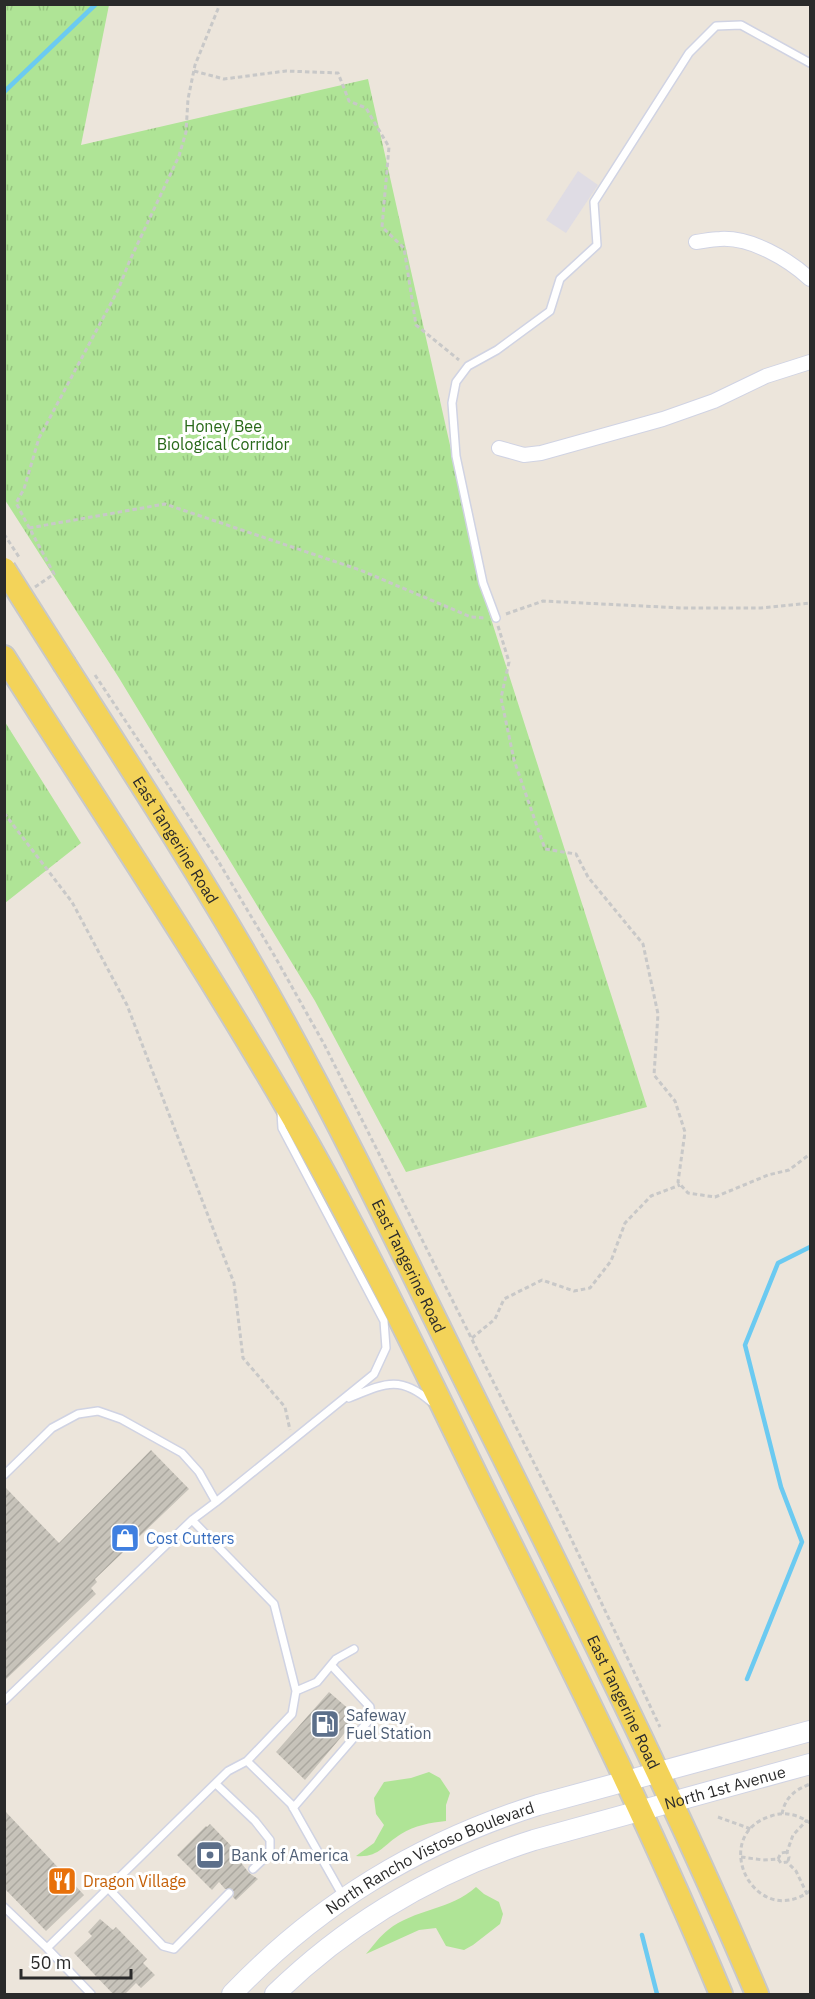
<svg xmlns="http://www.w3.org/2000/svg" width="815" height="1999" viewBox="0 0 815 1999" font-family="'IBM Plex Sans',sans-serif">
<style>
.industrial{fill:#dfdce4}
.grass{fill:#afe496}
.park{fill:url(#park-tufts)}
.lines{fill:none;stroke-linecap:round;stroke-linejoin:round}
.stream{stroke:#6bcaf1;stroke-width:4.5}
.building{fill:url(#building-hatch)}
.lane-casing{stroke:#d0d3e3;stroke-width:10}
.street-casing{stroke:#d0d3e3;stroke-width:16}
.secondary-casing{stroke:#d0d3e3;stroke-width:22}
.primary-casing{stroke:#c8c8c8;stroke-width:26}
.path{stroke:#c8c8c8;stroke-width:3;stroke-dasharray:4.5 3;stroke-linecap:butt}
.lane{stroke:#fff;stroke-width:7}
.street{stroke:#fff;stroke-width:14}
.secondary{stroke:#fff;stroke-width:20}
.primary{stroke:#f3d359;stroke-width:22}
.primary-bridge-casing{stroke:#c8c8c8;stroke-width:26;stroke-linecap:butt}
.path-bridge{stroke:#c8c8c8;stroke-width:3;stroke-dasharray:4.5 3;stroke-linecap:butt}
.primary-bridge{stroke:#f3d359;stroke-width:22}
.labels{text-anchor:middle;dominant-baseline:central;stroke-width:6;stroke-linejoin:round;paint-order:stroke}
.park-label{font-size:16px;fill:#276818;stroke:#fff}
.street-label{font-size:16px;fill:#2a2a2a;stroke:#fff}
.shop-label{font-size:16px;fill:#366cbe;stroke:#fff;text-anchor:start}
.service-label{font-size:16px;fill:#4e5e75;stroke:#fff;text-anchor:start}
.food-label{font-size:16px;fill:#c56008;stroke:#fff;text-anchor:start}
</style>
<defs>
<pattern id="park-tufts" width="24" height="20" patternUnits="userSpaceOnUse" patternTransform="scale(1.5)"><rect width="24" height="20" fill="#afe496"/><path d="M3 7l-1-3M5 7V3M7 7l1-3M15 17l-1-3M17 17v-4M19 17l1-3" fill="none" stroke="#97c481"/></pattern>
<pattern id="building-hatch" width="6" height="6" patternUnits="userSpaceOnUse" patternTransform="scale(1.5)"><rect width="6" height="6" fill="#c7c3ba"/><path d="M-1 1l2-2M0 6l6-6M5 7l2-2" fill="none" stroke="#aba8a0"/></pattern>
</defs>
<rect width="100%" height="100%" fill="#ece5db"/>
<!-- industrial -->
<path class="industrial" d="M578,171L598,185L566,233L546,220Z"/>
<!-- grass -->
<path class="grass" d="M429,1772L440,1778L450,1793L446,1805V1821C430,1823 415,1825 401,1834C383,1845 379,1858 356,1856L374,1843L384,1825L376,1814L374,1798L384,1782L411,1778Z
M476,1887L484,1894L499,1902L503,1914L500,1924L473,1945L464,1950L446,1946L436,1928L419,1930L366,1954C373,1946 380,1936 388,1930C414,1909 451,1910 476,1887Z"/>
<!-- park -->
<path class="park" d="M5,5H109L81,145L368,79L484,597L647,1107L406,1172L315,1001L119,678L5,500Z
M5,722L81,843L5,903H4Z"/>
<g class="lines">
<!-- stream -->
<path class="stream" d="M4,92L96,4
M747,1679L802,1542L781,1487L745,1345L778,1263L810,1247
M642,1935L657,1994"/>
</g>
<!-- building -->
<path class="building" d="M151,1450L189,1489L95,1579L97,1582L91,1588L96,1594L4,1681V1486L59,1543Z
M329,1692L358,1717L305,1780L276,1752Z
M4,1810L84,1895L46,1931L4,1888Z
M210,1824L242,1857L239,1860L249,1873L258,1879L236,1900L233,1897L234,1892L232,1889H225L219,1882L212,1890L177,1855L206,1826L207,1827Z
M100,1919L113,1930L116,1927L147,1959L143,1963L155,1975L141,1988L136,1983L124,1995H114L74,1953L92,1936L88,1932Z"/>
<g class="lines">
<!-- lane casing -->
<g class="lane-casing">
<path id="lane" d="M496,618L483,583L456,456L452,403L456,382L468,366L497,350L550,311L560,279L597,245L594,202L689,53L716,26L741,25L810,63
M349,1398C383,1384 400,1374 431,1402
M4,1475L52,1428L78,1414L98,1411L121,1419L182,1453L199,1472L216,1502L192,1520L274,1604L296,1691L292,1714L247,1761L228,1771L47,1948L4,1907
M216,1502L374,1374L386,1348L384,1321L282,1128L281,1112
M296,1691L317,1682L336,1659L354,1649
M4,1701L192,1520
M247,1761L291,1804L344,1898
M216,1784L255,1821L270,1840V1853L253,1869
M293,1808L371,1718L370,1707L331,1665
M108,1888L163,1946L174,1949L229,1893
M47,1948L91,1994"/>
</g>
<!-- street casing -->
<g class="street-casing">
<path id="street" d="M696,242C704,241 712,239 720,239C751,237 788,259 810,279
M499,448L524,455L541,453L663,419L714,401L766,376L810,362"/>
</g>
<!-- secondary casing -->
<g class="secondary-casing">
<g id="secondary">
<path id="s1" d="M232,1994C319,1903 419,1843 538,1805L810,1731"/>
<path id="s2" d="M275,1994C349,1922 436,1871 534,1840L810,1764"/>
</g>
</g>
<!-- primary casing -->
<g class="primary-casing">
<g id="primary">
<path d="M4,657C101,809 202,960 292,1116C364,1240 424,1369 487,1497C569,1661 651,1825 721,1994"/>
<path id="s3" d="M65,665C134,773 204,880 267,992C352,1143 425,1301 503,1456C591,1634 680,1811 757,1994"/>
</g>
</g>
<!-- path -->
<path class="path" d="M194,71L224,79L286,71L338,73L349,101L366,108L389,147L382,227L404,248L416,325L459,360
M29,528L165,504L360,570L471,617L485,618
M35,587L54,574L16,503L24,489L39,438L118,290L130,260L179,156L186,132L188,99L195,65L220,4
M506,614L543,601L682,608H761L810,603
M498,626L509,662L501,698L514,760L545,849L576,854L588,877L643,944L658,1014L654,1075L675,1101L685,1132L678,1182L688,1193L715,1197L768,1175L789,1170L810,1154
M95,675L217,859L274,955L324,1044L560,1515L660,1727
M4,813L72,902L127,1005L234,1283L243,1358L285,1407L290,1430
M472,1338L495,1319L504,1299L542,1280L574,1291L590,1288L611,1261L625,1223L651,1196L680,1185
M782,1814C785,1797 795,1790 810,1784
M718,1817L751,1829
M810,1823C799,1815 785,1811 771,1816C708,1835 754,1931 810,1891
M741,1857L763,1860L778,1859L781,1863L787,1862L796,1871L807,1894
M778,1859L781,1853L787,1852
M788,1861L789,1857L787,1852L793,1835L807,1820"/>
<!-- lane -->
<use href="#lane" class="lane"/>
<!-- street -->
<use href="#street" class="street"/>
<!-- secondary -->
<use href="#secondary" class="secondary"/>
<!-- primary -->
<use href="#primary" class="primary"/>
<!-- primary-bridge casing -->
<g class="primary-bridge-casing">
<path id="primary-bridge" d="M4,569L65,665"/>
</g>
<!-- path-bridge -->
<path class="path-bridge" d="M4,534L19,557"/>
<!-- primary-bridge -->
<use href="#primary-bridge" class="primary-bridge"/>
</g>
<!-- icons -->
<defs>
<g id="shop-square" transform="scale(1.5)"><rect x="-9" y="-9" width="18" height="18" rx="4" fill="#3f7fe0" stroke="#fff"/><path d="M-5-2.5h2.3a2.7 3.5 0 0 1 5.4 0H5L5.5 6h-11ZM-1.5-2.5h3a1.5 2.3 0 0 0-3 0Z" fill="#fff"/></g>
<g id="fuel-square" transform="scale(1.5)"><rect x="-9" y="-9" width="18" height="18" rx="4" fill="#5c6f8a" stroke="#fff"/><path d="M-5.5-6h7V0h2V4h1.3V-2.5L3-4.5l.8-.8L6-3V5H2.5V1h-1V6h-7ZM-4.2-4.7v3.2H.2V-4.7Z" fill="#fff"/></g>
<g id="bank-square" transform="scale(1.5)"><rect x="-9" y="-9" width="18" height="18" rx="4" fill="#5c6f8a" stroke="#fff"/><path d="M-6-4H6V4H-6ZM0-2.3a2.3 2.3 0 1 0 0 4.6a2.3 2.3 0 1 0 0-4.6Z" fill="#fff"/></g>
<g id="restaurant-square" transform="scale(1.5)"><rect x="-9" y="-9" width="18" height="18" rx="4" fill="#e8710a" stroke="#fff"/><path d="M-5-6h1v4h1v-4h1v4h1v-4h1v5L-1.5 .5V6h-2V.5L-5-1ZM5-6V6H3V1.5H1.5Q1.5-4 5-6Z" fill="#fff"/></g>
</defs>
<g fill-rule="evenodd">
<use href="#shop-square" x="125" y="1538"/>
<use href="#fuel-square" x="325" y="1724"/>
<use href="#bank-square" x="210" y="1855"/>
<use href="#restaurant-square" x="62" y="1881"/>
</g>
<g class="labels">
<!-- park labels -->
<g class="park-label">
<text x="223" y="426">Honey Bee<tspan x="223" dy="18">Biological Corridor</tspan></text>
</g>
<!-- street labels -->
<g class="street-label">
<text stroke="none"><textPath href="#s3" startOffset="207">East Tangerine Road</textPath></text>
<text stroke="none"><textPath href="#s3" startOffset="693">East Tangerine Road</textPath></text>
<text stroke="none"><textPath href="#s3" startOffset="1179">East Tangerine Road</textPath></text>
<text stroke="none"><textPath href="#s2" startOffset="502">North 1st Avenue</textPath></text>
<text stroke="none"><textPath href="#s1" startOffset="243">North Rancho Vistoso Boulevard</textPath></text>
</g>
<!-- shop labels -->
<g class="shop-label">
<text x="146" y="1538">Cost Cutters</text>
</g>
<!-- service labels -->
<g class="service-label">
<text x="346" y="1715">Safeway<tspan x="346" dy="18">Fuel Station</tspan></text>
<text x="231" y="1855">Bank of America</text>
</g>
<!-- food labels -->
<g class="food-label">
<text x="83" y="1881">Dragon Village</text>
</g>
</g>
<!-- border -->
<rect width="815" height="1999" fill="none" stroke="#2a2a2a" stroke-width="12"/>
<!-- scale -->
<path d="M21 1969v9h110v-9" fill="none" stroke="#2a2a2a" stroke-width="3"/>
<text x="30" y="1969" font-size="18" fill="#2a2a2a" stroke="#ffffff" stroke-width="4.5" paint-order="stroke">50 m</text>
</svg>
